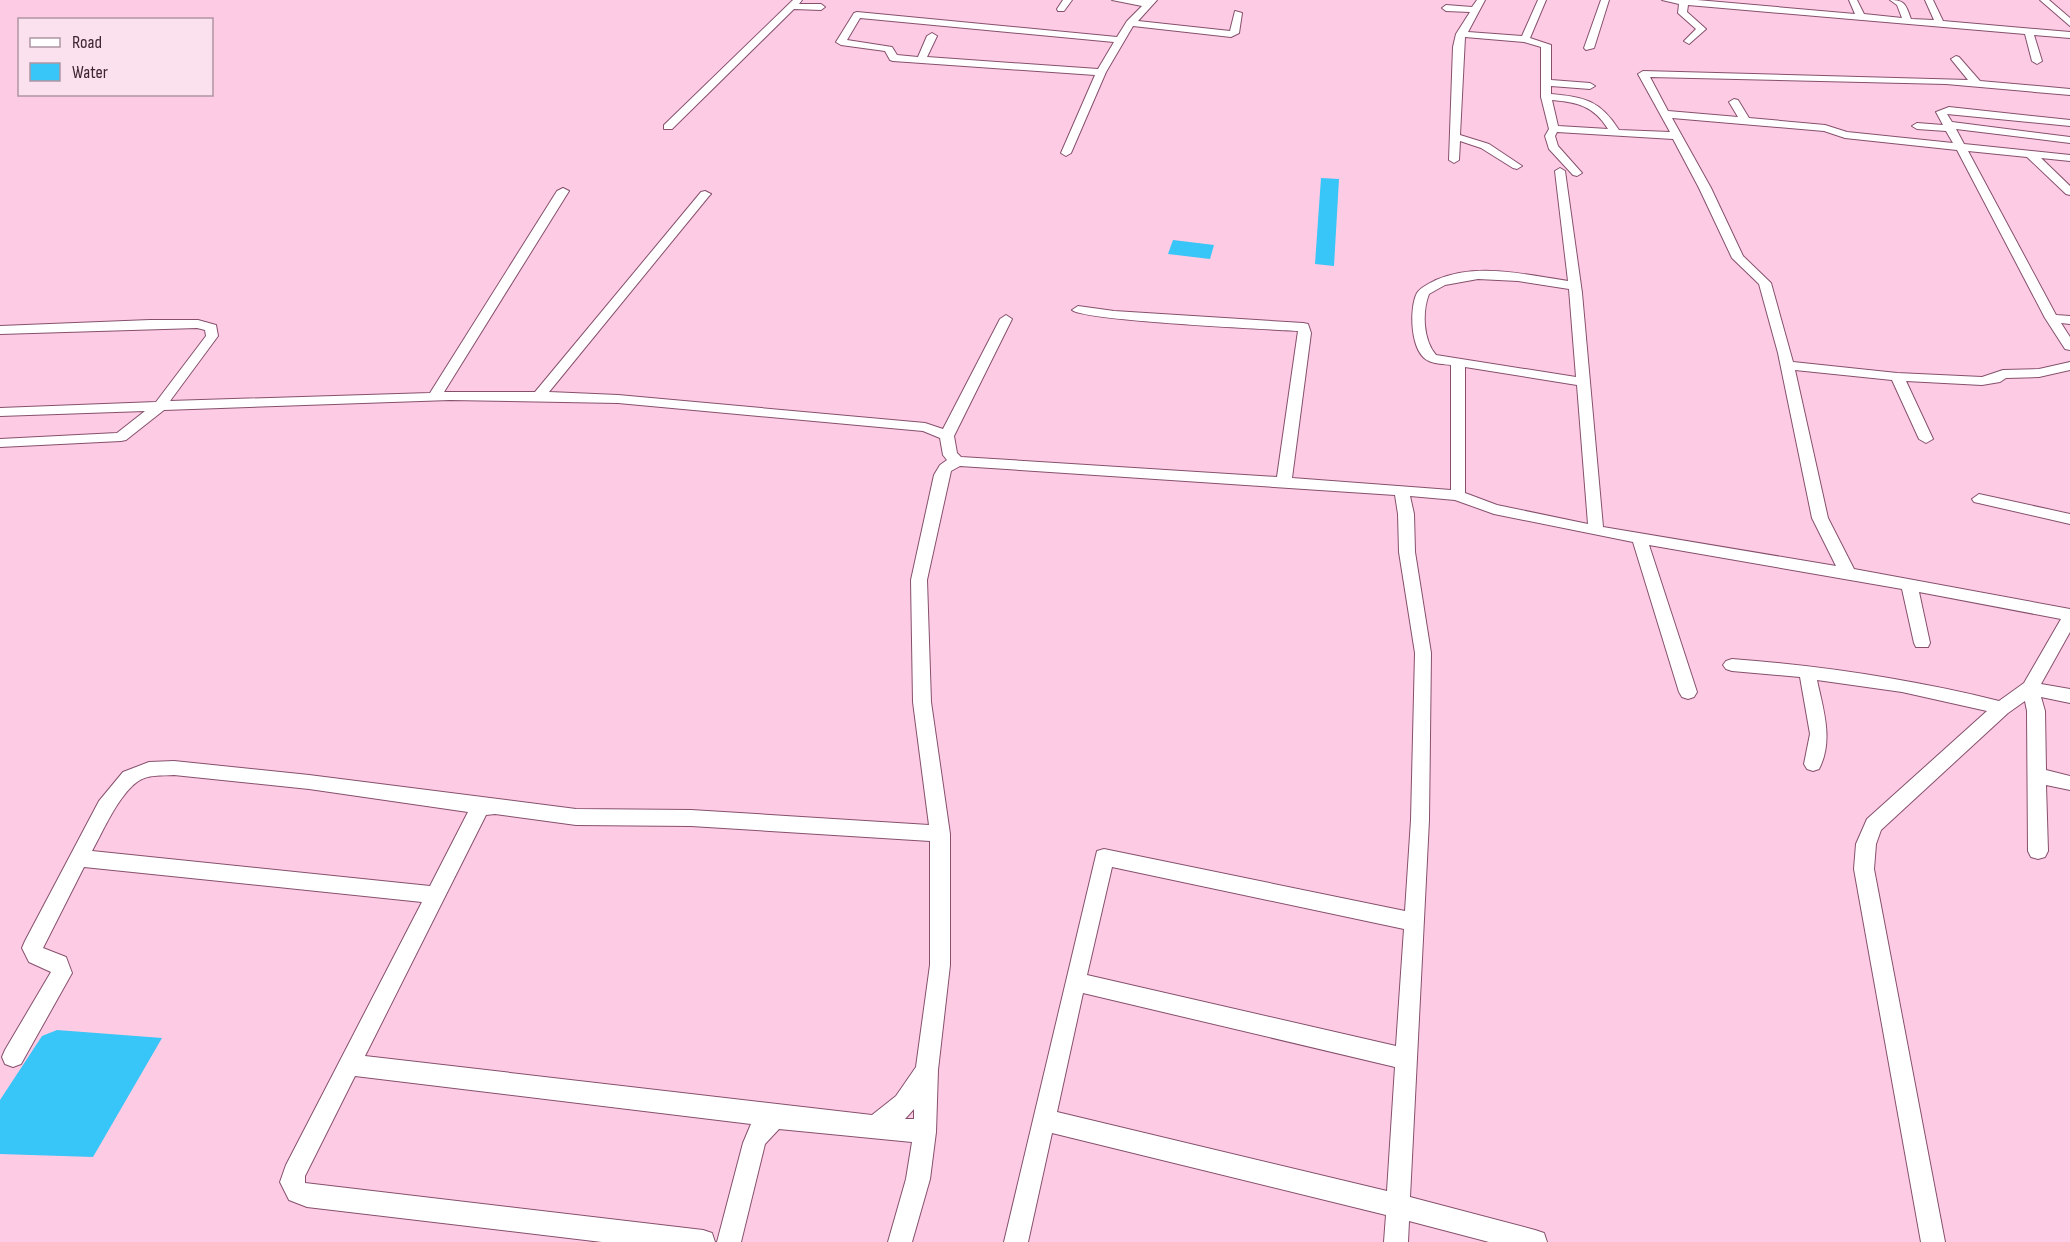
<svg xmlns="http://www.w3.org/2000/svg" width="2070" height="1242" viewBox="0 0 2070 1242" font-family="'Sofia Sans Condensed',sans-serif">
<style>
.water{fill:#38c5f7}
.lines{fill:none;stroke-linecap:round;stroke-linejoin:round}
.minor-casing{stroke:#86506d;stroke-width:2}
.minor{fill:#fff;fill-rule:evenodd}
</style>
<rect width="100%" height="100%" fill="#fecbe4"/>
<!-- water -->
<path class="water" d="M1321,178L1339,179L1334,266L1315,264Z
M1173,240L1214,245L1210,259L1168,254Z
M57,1030L162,1038L93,1157L0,1154V1100L42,1036Z"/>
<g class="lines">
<!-- minor casing -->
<g class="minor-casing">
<path id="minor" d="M793,0H802L799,4H821L825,7L821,10L794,9L672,129H664V125Z
M1063,0H1072L1064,11H1058L1057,9Z
M1112,0H1157L1138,21L1230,31L1235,11L1242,13L1239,33L1231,37L1133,26L1106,72L1071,153L1066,156L1061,153L1095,75L893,61L890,60L885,51L841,45L836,42L854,13L857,12L1117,37L1127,21L1142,6ZM860,18L1114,42L1098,69L927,57L937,36L932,33L927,36L918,57L897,55L892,47L847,40Z
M1477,0H1485L1468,32L1522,36L1538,0H1546L1530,38L1551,45V80L1590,83L1595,86L1590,89L1551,86V94C1584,97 1600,100 1619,130L1670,132L1638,74L1643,71L1968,80L1951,59L1956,56L1959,57L1980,81L2070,89V95L1946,84L1650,77L1668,111L1738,117L1729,102L1734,99L1738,100L1749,118L1825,125L1847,132L1953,143L1946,131L1917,129L1912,126L1917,123L1943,125L1936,112L1949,107L2070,120V126L1947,114L1952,122L2070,137V143L1956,129L1964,144L2070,155V161L2041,158L2070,186V195L2066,194L2027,157L1968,151L2056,315L2070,316V324L2061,323L2070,337V350L2065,349L2045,318L1957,150L1845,138L1824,131L1672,118L1711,188L1743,256L1771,283L1793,362L1897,373L1982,377L2003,370L2039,369L2070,362V370L2039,377L2006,378L2000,382L1982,385L1906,381L1933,439L1926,443L1919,439L1892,380L1795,370L1828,518L1854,569L2070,609V632L2041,684L2070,689V703L2041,697L2045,711L2046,770L2070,776V790L2046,785L2048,851L2045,857L2038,859L2031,857L2028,851L2027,711L2025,701L2008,713L1881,830L1876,844L1874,869L1945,1242H1921L1854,869L1856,844L1867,819L1987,711L1902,692L1817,680C1823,709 1834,740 1819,769L1813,771L1807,769L1804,764L1810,734L1800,677L1732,671L1726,669L1723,665L1726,661L1732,659C1823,666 1910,679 1999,701L2024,683L2061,619L1919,592L1930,643L1928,647H1916L1914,643L1902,589L1649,545L1697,692L1694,697L1688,699L1682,697L1679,692L1633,542L1494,514L1455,500L1410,496L1414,514L1415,552L1431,653L1429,820L1410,1197L1535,1230L1544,1233L1547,1242H1489L1409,1221L1408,1242H1384L1386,1215L1052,1133L1028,1242H1004L1097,851L1104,849L1405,911L1411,820L1415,653L1399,552L1398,514L1395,495L960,466L951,471L927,580L931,702L950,834V965L938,1070L936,1132L930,1179L912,1242H888L906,1179L912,1142L779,1129L765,1144L741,1242H717L743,1143L751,1124L355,1076L305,1176V1183L703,1230L712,1233L715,1242H602L307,1207L289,1200L280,1182L286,1165L422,902L84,867L43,948L66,957L72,973L21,1064L13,1067L5,1064L2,1057L5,1050L51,972L29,962L22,948L25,941L99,801L123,772L149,762L174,761L309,775L576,809L691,810L929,825L913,702L911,580L934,475L940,465L947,460L943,455L940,438L923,431L618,403L450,400L164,410L126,440L121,441L0,447V439L117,433L145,411L0,416V408L156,402L206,336L205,330L197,328L0,334V326L150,320H198L216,325L218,336L170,401L430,393L557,191L563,188L569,191L444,392H535L701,192L705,191L711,194L709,196L549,392L618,395L925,423L943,429L1000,319L1006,315L1012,319L954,436L957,453L961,457L1277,477L1298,331C1267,329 1084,321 1072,310L1078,306L1114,311L1303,323L1308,324L1311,333L1292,478L1451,490V365C1444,364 1435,364 1429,361C1410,353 1409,308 1417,293C1421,287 1430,283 1436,280C1478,262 1526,275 1568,281L1555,171L1560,168L1565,171L1582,293L1603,527L1836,566L1812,518L1778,353L1759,284L1732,258L1699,188L1673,139L1557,132L1555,136L1558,146L1582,173L1577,176L1573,175L1549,149L1545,136L1549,129L1541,97V47L1524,42L1465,37L1460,135L1489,144L1522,166L1517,169L1513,168L1481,148L1460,141L1459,160L1454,163L1449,160L1453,47L1456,34L1470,12L1446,11L1442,8L1446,5L1472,7ZM1552,100C1577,102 1594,106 1608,129L1558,126ZM1478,279L1518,281L1569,289L1576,377L1436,355C1423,340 1422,312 1429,294L1445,285ZM1465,367L1577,385L1588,524L1497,505L1465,493ZM174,775L309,789L468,812L430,886L92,851C103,831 118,796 137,782C147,774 162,776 174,775ZM495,814L576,825L691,826L930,841V965L916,1067L896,1096L872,1115L365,1056L486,815ZM1112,867L1404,929L1396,1046L1087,975ZM1083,993L1395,1067L1387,1191L1057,1112ZM914,1109V1119H905Z
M1601,0H1609L1594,48L1586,50L1584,48Z
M1662,0H1697L1855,14L1849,0H1857L1864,14L1902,18L1897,5L1890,0C1905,0 1906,5 1911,19L1934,20L1925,0H1933L1943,21L2070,32V38L2034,35L2042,61L2037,64L2032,61L2025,34L1688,5L1687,12L1706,29L1689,44L1684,41L1696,29L1678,13L1679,4Z
M2040,0H2049L2070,18V26Z
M1979,494L2070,514V524L1974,502L1972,499Z"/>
</g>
<!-- minor -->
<use href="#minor" class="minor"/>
</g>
<!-- legend -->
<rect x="18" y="18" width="195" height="78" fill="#fbe0ed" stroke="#af95a2" stroke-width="1.5"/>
<rect x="30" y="38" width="30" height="9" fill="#ffffff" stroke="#af95a2" stroke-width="1.5"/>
<text x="72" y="48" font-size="18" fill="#3d2532">Road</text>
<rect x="30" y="63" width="30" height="18" fill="#38c5f7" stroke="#af95a2" stroke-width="1.5"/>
<text x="72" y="78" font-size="18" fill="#3d2532">Water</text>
</svg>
